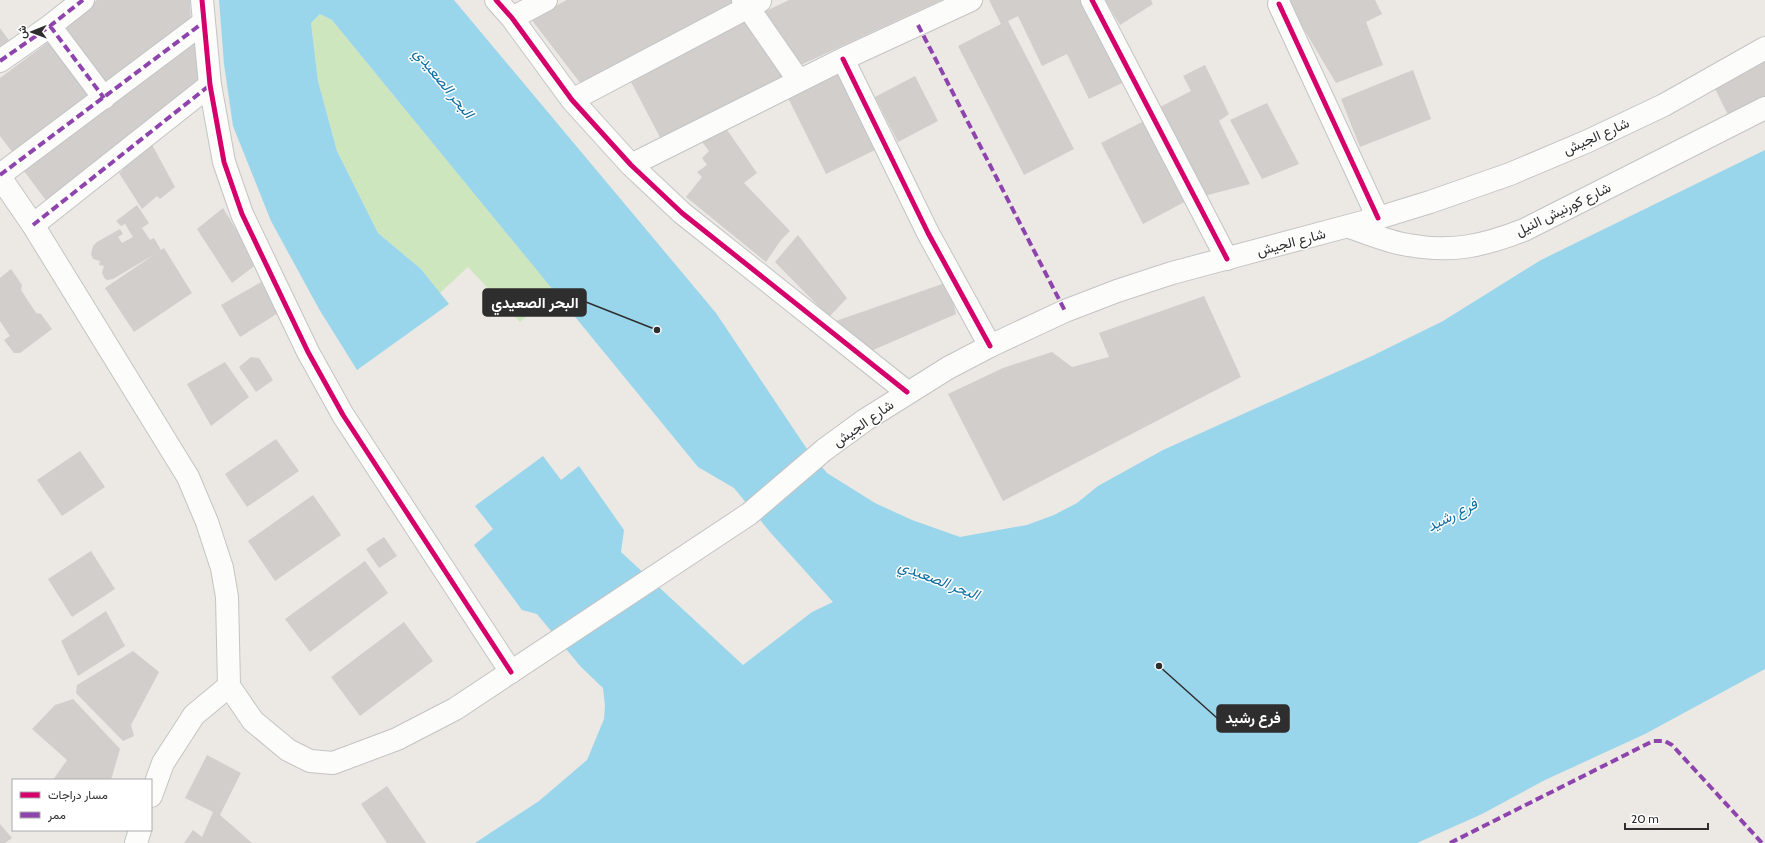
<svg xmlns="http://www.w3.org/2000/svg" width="1765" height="843" viewBox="0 0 1765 843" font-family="Cabin,Vazirmatn,sans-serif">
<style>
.green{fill:#cee6be}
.water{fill:#99d6ec}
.building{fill:#d1cecb}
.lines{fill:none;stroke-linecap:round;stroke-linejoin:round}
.minor-casing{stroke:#c5c4c5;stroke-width:24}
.secondary-casing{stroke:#c5c4c5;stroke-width:24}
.minor{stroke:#fcfcfb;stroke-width:22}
.secondary{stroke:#fcfcfb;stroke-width:22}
.quiet{stroke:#8e44ad;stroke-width:4;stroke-dasharray:8 4;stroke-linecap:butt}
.cycleway-casing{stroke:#fff;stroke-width:8}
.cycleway{stroke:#d6006c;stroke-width:5}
.labels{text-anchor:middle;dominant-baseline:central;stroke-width:3;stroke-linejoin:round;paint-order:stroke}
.street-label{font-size:14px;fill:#2e2e2e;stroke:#fff}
.water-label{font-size:15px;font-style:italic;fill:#0d6fa3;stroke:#fff}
.leader{fill:none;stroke:#2e2e2e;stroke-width:1.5}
.callout-dot{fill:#2e2e2e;stroke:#fff;stroke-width:1.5}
.callout{fill:#2e2e2e;stroke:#2e2e2e;stroke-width:1.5}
.callout-label{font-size:15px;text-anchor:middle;font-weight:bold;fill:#fff}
</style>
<rect width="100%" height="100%" fill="#ece8e4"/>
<!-- green -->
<path class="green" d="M320,14L332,20L555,292L520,322L468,267L440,293L421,269L378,233L337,151L318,81L311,23Z"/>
<!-- water -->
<path class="water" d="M219,0H454L716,313L807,449L827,473L875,503L912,520L960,537L1027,525L1054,515L1077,503L1098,486L1163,450L1372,356L1443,321L1541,260L1765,150V669L1645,734L1545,780L1482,814L1417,843H475L539,801L587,760L604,719L605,706L603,688L581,667L537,614L522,610L474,545L493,529L475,506L543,456L561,480L579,466L624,530L621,552L743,665L812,612L833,602L770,532L734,488L698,467L332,20L320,14L311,23L318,81L337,151L378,233L421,269L449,304L357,370L319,309L271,221L233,126L224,64Z"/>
<!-- building -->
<path class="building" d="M97,0H190L191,27L103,91L58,31Z
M567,0H734L739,8L581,84L531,19Z
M789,0H942L794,68L762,13Z
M989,0H1085L1124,82L1089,99L1067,54L1042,66L1018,16L1008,21L1074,149L1024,175L958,46L1001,24Z
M1105,0H1151L1153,4L1120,25Z
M1291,0H1375L1382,14L1366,22L1383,65L1336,83L1287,1Z
M750,14L784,77L663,143L630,80Z
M0,28L13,46L0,56Z
M192,34L202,83L48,203L21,167Z
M55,37L99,96L17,158L0,136V78Z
M1765,59V102L1730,119L1713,85Z
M1205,65L1229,114L1219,121L1250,184L1204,196L1160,107L1191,91L1183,76Z
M839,70L877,149L826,174L787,96Z
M1413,70L1431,119L1360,147L1341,99Z
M915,76L938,121L898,142L875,97Z
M1267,103L1299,164L1262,179L1230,120Z
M1148,119L1190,199L1143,224L1101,143Z
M725,127L757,173L744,183L790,231L781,240L766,262L686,197L702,177L697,172L707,165L702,158L709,151L700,139Z
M150,141L175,187L160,199L157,196L142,209L119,173L123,170L119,167Z
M137,205L149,223L142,228L150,240L154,238L161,250L164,248L192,293L134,332L105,288L155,254L113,279L108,280L105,279L102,273L104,266L99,265L100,261L93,259L91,254L93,246L97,242L120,229L123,234L118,237L122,243L133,237L125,224L121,226L116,221Z
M223,208L257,264L232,283L197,229Z
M798,235L847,298L829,317L775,262Z
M11,269L22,285L21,290L36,313L41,314L52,329L20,353H14L4,340L10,336L0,321V278Z
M261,282L278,313L240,337L221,305Z
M948,282L956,314L864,354L833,322Z
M1204,296L1241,377L1003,501L948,394L1003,368L1052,352L1072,367L1109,357L1099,333Z
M251,357L259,358L273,380L256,392L239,367Z
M225,362L249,397L211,426L187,384Z
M276,439L299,471L247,507L225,474Z
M80,451L105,487L62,516L37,480Z
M313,495L341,535L275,581L248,541Z
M384,537L397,556L379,568L366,549Z
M91,551L115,589L72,617L48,579Z
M365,561L388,593L310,652L285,619Z
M106,611L125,646L78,676L61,641Z
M404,622L433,661L360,716L331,677Z
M133,651L159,672L131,725L134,736L123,741L76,693L77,685Z
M73,699L120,749L111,780H53L67,760L32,729L55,705Z
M207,755L241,773L220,815L252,843H184L193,830L202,837L213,812L185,798Z
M387,786L426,843H387L361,804Z
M0,824L12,838L5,843H0Z"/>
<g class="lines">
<!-- minor casing -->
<g class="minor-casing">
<path id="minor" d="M202,0L210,85L224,162L242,214L308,352L343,415L511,672
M496,0L512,18L572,100L631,165L682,213L907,392
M743,0L799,81L843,59L971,0
M1092,0L1227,259
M1279,4L1378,218
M512,18L546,0
M50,26L104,98
M843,59L928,233L990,346
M0,61L50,26L83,0
M572,100L760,1
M631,165L799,81
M0,175L204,22
M33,225L210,85
M151,796L163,763L194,715L229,686
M136,843L140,830"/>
</g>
<!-- secondary casing -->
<g class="secondary-casing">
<path id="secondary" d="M0,177L33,225L188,477L207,522L222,568L227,597L229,686L253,721L288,750L310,761L333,763L397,739L455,709L749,514L824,450L865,420L948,368L990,346L1065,311L1117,291L1172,273L1378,218L1430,202L1510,174L1588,141L1664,105L1765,48
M1349,227C1368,233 1388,242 1408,245C1452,253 1483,246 1524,230L1765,108"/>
</g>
<!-- minor -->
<use href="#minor" class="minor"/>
<!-- secondary -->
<use href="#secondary" class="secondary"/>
<!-- quiet -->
<path class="quiet" d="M918,25L1065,311
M50,26L104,98
M0,61L50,26L83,0
M0,175L204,22
M33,225L210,85
M1450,843L1653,741H1665L1672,745L1762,843"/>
<!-- cycleway casing -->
<g class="cycleway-casing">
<path id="cycleway" d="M202,0L210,85L224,162L242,214L308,352L343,415L511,672
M496,0L512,18L572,100L631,165L682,213L907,392
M1092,0L1227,259
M1279,4L1378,218
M843,59L928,233L990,346"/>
</g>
<!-- cycleway -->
<use href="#cycleway" class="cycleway"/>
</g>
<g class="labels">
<!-- street labels -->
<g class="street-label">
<text transform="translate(1596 136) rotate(-24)">شارع الجيش</text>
<text transform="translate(1563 209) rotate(-26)">شارع كورنيش النيل</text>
<text transform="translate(1291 242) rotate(-15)">شارع الجيش</text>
<text transform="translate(863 423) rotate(-35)">شارع الجيش</text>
</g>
<!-- water labels -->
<g class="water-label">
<text transform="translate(444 83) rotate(51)">البحر الصعيدي</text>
<text transform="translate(1452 515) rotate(-27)">فرع رشيد</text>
<text transform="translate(939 580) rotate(21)">البحر الصعيدي</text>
</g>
</g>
<!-- callouts -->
<path class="leader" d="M657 330L586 302M1159 666L1217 718"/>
<g class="callout-dot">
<circle cx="657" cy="330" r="4"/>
<circle cx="1159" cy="666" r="4"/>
</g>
<g class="callout">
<rect x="483" y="289" width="103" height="27" rx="4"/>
<rect x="1217" y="705" width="72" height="27" rx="4"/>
</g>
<g class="callout-label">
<text x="535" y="308">البحر الصعيدي</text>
<text x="1253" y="723">فرع رشيد</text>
</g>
<!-- legend -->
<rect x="12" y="779" width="140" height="52" fill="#ffffff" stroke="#ababab"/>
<rect x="20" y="792" width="20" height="6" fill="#d6006c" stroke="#ababab"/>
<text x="48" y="799" font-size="12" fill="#2e2e2e">مسار دراجات</text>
<rect x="20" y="812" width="20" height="6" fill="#8e44ad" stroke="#ababab"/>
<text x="48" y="819" font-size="12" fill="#2e2e2e">ممر</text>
<!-- north arrow -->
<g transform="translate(32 32) rotate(269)" stroke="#ffffff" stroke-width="3" paint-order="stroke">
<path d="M0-3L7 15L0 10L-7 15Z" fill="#2e2e2e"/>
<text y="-6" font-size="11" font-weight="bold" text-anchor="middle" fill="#2e2e2e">ش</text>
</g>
<!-- scale -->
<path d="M1625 823v6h83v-6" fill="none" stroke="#2e2e2e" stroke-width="2"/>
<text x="1631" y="823" font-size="12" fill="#2e2e2e" stroke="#ffffff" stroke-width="3" paint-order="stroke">20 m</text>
</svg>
